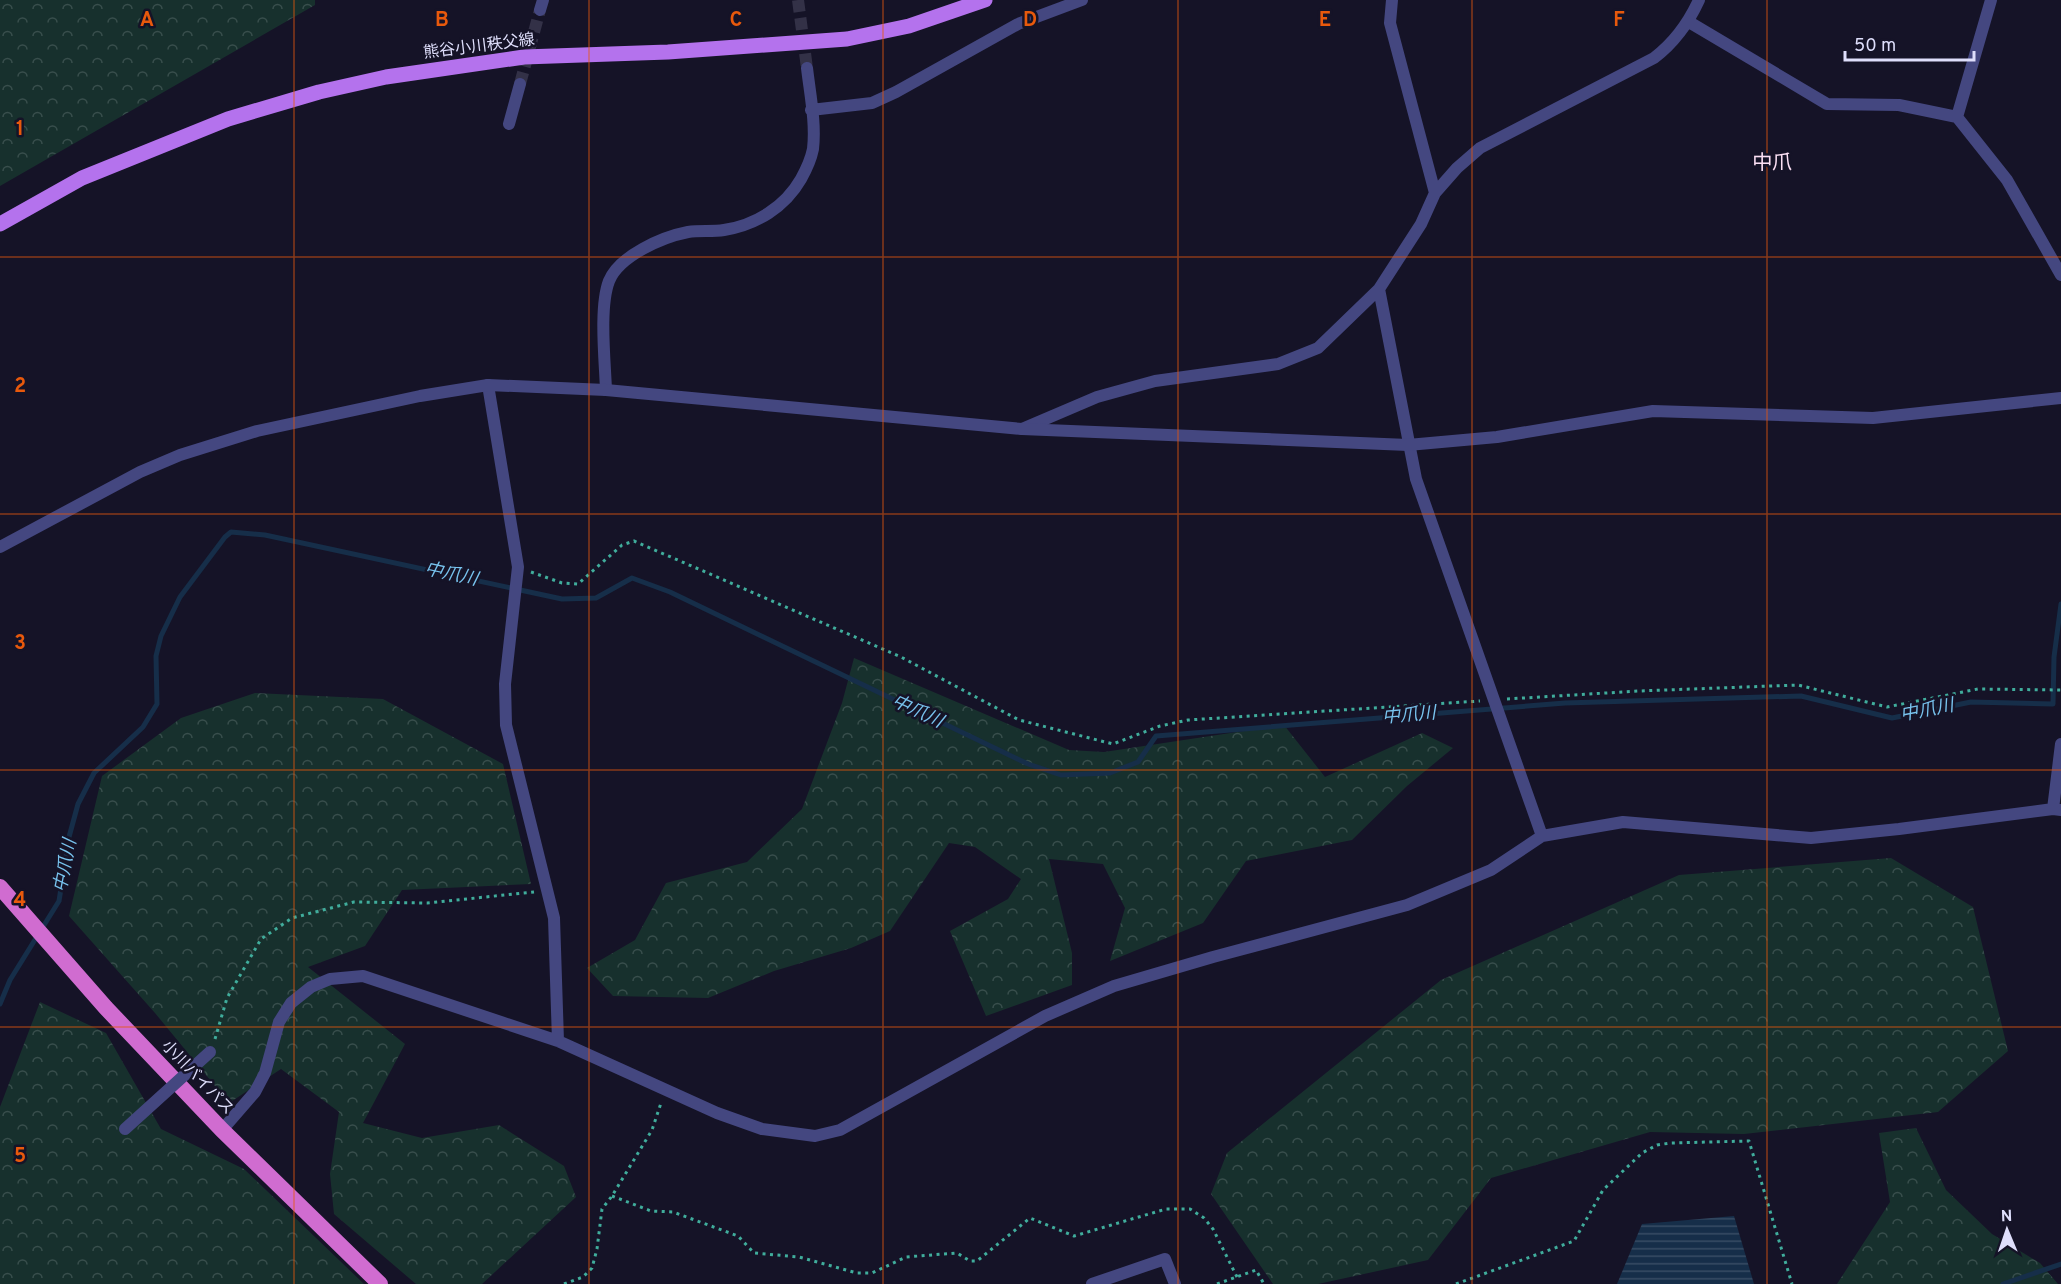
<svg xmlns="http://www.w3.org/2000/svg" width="2061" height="1284" viewBox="0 0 2061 1284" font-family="Overpass,'Noto Sans JP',sans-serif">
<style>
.forest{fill:url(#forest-crowns)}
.water{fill:url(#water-rules)}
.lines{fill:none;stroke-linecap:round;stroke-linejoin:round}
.stream{stroke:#162e49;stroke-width:5}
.minor-tunnel{stroke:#333147;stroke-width:12;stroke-dasharray:12 6;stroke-linecap:butt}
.path{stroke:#40ad9c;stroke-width:3;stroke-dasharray:3 4.5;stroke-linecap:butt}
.minor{stroke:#444780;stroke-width:12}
.tertiary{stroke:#444780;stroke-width:12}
.primary{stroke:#b472ed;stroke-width:15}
.trunk{stroke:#d06cd0;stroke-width:16}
.minor-bridge{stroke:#444780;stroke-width:12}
.grid{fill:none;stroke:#e8590c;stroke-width:1.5;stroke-opacity:0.55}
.labels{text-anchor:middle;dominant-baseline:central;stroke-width:5;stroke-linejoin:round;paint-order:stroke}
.street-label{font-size:16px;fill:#dedefb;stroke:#151327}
.water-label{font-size:18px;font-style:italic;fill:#78c3ee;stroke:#151327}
.quarter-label{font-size:20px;fill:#fbdff4;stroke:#151327}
.grid-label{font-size:20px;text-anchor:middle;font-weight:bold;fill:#e8590c;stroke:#151327;stroke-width:5;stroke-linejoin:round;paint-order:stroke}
</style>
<defs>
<pattern id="forest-crowns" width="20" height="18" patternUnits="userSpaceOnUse" patternTransform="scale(1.5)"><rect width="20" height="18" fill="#17302d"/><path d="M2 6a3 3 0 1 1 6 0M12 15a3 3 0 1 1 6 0" fill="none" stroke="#384e4c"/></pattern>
<pattern id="water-rules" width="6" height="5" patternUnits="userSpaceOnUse" patternTransform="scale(1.5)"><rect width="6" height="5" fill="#162e49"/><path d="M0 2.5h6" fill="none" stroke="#374c64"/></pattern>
</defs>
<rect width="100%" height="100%" fill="#151327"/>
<!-- forest -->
<path class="forest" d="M0,0H315V5L0,186Z
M854,658L1069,750L1104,752L1284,725L1325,777L1422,733L1453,748L1407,786L1352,840L1246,861L1203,923L1110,961L1125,908L1103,864L1049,859L1072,953V985L986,1016L950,931L1008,899L1021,879L975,847L949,843L890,931L851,948L774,971L708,998L613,996L587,968L635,940L666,883L747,862L802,809L842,703Z
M255,693L383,699L503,764L531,884L402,890L365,946L308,967L405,1044L363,1123L422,1138L499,1125L564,1166L576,1197L482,1284H416L334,1214L330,1174L339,1112L281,1069L229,1103L155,1013L69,916L102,776L181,718Z
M1891,858L1973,907L2008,1051L1938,1112L1744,1134L1650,1132L1491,1178L1428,1260L1318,1284H1273L1211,1194L1227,1153L1441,980L1679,875Z
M40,1002L106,1033L161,1129L244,1169L364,1284H0V1107Z
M1916,1128L1946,1190L1992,1234L2040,1263L2058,1284H1837L1890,1202L1879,1133Z"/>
<!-- water -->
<path class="water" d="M1734,1216L1754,1284H1617L1642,1224Z"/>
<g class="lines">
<!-- stream -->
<path class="stream" d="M0,1004L10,980L59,901L69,837L78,804L94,773L143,727L157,704L156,656L161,636L180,597L225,537L231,532L265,535L562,599L596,598L632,578L670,592L1028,764L1061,775L1110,773L1138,762L1156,736L1565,703L1801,696L1892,718L1971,702L2053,704L2054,657L2061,604
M2003,1284L2061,1264"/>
<!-- minor-tunnel -->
<path class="minor-tunnel" d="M798,0L807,68
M520,84L540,10"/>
<!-- path -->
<path class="path" d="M531,572L562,583L578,584L622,545L634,541L901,657L1019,720L1113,744L1160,726L1188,720L1480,701
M1507,699L1639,691L1798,685L1887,707L1978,689L2061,690
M215,1039L227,998L261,939L292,918L354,902L427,903L534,892
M612,1196L651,1211L673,1212L738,1236L754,1253L799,1257L857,1273H872L906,1257L957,1253L970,1261H977L1030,1218L1074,1236L1166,1209H1190L1204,1218L1213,1229L1237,1277
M564,1284L583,1277L592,1268L597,1249L602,1209L612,1196L652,1130L661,1103
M1217,1284L1256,1270L1264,1284
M1456,1284L1574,1241L1603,1190L1642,1153L1657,1145L1670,1143L1749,1141L1792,1284"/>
<!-- minor -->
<path class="minor" d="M1392,0L1390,23L1435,193
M540,10L543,0
M1689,22L1827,104L1899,105L1957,117L2007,180L2061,275
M811,110L872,103L896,92L1018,24L1082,0
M1957,117L1991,0
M509,124L520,84
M1379,289L1416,479L1542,836
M488,385L518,567L505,684L506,725L554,918L558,1041
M606,390C605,361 599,307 609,281C619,256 662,237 688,232C700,230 712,232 724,230C756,225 785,207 801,179C806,170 811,159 813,149C816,123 810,94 807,68
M1022,429L1097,397L1155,381L1278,364L1318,348L1379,289L1421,224L1435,193L1457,168L1480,148L1654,58C1675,42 1688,24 1699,0
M2053,809L2061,744
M222,1130L255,1092L265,1073L279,1022L291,1003L311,987L330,979L363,976L558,1041L717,1113L762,1129L815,1136L840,1130L1045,1016L1114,986L1213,957L1407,905L1491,870L1542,836L1623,822L1811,838L1899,829L2053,809L2061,810
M1092,1284L1165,1259L1175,1284"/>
<!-- tertiary -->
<path class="tertiary" d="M0,547L140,472L180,455L257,431L420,396L488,385L606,390L1022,429L1408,445L1497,437L1653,411L1873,418L2061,398"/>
<!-- primary -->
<path class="primary" d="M0,224L82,178L228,119L319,92L386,77L524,57L668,52L847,39L909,26L985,0"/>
<!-- trunk -->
<path class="trunk" d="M0,887L106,1008L222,1130L380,1284"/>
<!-- minor-bridge -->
<path class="minor-bridge" d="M125,1129L210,1052"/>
</g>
<!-- grid -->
<path class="grid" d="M294,0V1284M589,0V1284M883,0V1284M1178,0V1284M1472,0V1284M1767,0V1284M0,257H2061M0,514H2061M0,770H2061M0,1027H2061"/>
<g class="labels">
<!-- street labels -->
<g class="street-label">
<text transform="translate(479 47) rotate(-7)">熊谷小川秩父線</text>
<text transform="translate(197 1078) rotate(46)">小川バイパス</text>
</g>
<!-- water labels -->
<g class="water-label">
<text transform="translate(451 575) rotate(12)">中爪川</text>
<text transform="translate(1927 711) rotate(-11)">中爪川</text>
<text transform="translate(917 712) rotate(25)">中爪川</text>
<text transform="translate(1409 716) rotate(-5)">中爪川</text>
<text transform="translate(66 866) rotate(-79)">中爪川</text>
</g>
<!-- quarter labels -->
<g class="quarter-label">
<text x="1772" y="164">中爪</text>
</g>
</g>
<g class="grid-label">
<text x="147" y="26">A</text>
<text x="442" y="26">B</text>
<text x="736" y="26">C</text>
<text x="1030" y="26">D</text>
<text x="1325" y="26">E</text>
<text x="1619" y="26">F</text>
<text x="20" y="135">1</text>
<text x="20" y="392">2</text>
<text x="20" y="649">3</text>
<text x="20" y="906">4</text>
<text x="20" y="1162">5</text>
</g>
<!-- north arrow -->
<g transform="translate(2007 1230) rotate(358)" stroke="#151327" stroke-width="4.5" paint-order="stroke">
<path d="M0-4.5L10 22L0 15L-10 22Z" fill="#dedefb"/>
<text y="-9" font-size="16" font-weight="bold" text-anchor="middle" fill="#dedefb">N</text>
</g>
<!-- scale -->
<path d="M1845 51v9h129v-9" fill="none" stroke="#dedefb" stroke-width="3"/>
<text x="1854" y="51" font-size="18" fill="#dedefb" stroke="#151327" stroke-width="4.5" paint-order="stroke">50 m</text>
</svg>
